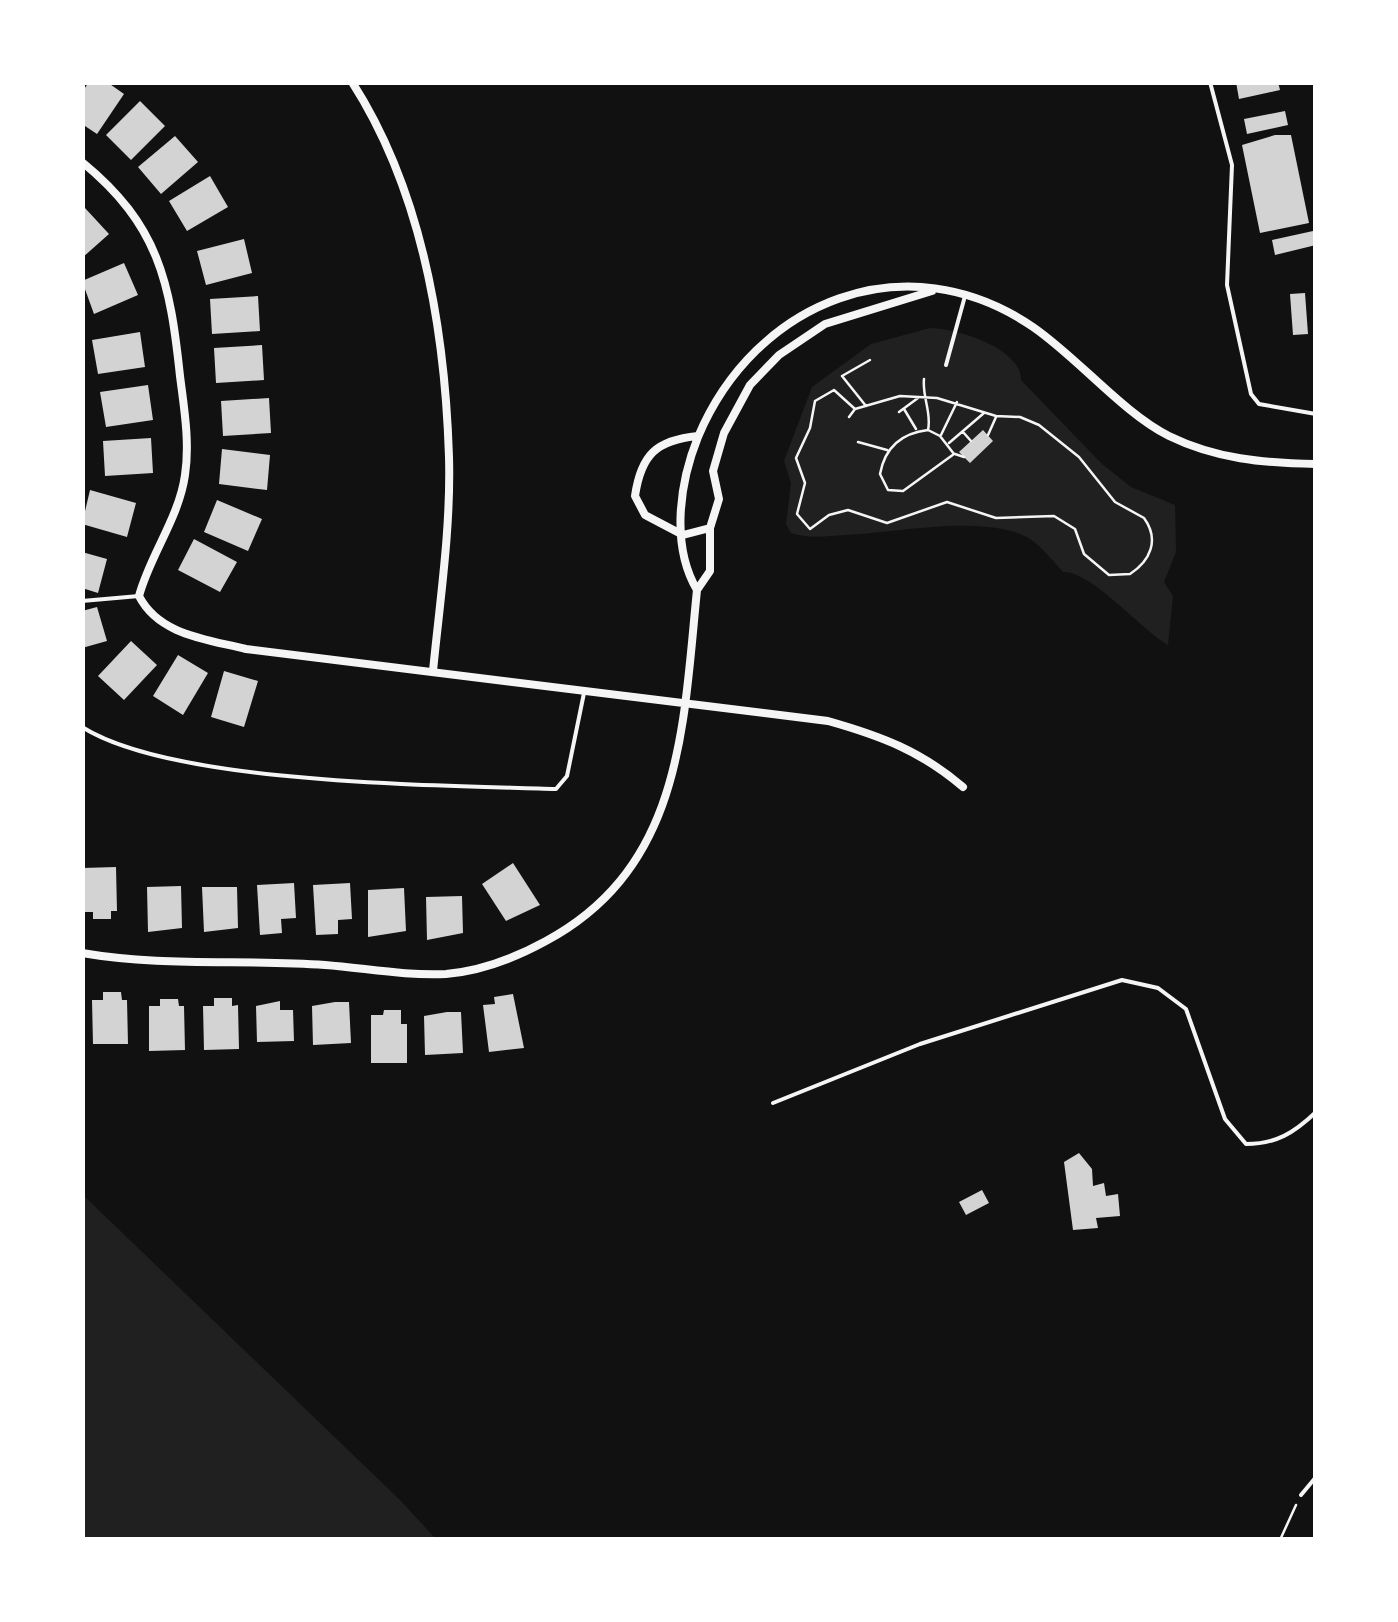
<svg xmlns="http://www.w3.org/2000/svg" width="1398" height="1622" viewBox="0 0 1398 1622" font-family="'Alegreya Sans',sans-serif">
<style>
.green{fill:#202020}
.building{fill:#d3d3d3}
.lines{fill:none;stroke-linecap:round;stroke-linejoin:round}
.path{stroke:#f5f5f5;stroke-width:2.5}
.service{stroke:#f5f5f5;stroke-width:4}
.minor{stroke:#f5f5f5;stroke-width:8}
</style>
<rect width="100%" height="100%" fill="#111"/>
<!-- green -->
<path class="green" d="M930,328C955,328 1022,348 1021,380L1102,464L1131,487L1175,505L1176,552L1164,582L1173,596L1168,645C1142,630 1090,570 1063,572C1053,561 1042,547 1030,539C987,513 896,533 845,535C827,536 809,539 791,533L786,524L791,483L784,461L812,387L871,344Z
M83,1195L400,1500L436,1539H83Z"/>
<!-- building -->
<path class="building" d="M89,82H107L124,94L97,134L82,124V92Z
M1236,82H1278L1280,90L1239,99Z
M140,101L165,126L131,160L106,135Z
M1285,111L1288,125L1247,134L1244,119Z
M1275,135H1291L1309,223L1260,233L1242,145Z
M175,136L198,162L161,194L138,167Z
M210,176L228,207L187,231L169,201Z
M85,208L109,234L82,258V210Z
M1313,231L1316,245L1275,255L1272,240Z
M244,239L252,273L206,285L197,251Z
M124,263L138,295L94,314L82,281Z
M1305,293L1308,334L1293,335L1290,294Z
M258,296L260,331L212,334L210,299Z
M140,332L145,367L98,374L92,340Z
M262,345L264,380L216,383L214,348Z
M148,385L153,420L106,427L100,392Z
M269,398L271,433L223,436L221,401Z
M983,430L993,441L970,463L959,452Z
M151,438L153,473L105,476L103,441Z
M222,449L270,455L267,490L219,484Z
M90,490L136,503L127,537L82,524Z
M217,500L262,519L248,551L204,532Z
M194,539L237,562L220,592L178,570Z
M82,552L107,559L98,593L82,588Z
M97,607L107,641L82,648V611Z
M131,641L157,665L124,700L98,676Z
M178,655L208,673L183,715L153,696Z
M224,671L258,681L244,727L211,717Z
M513,863L540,905L506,921L482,884Z
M116,867L117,911H111V919H93V912H82V868Z
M294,883L296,918L281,919L282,933L260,935L257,885Z
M350,883L352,919L338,920V934L316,935L313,885Z
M181,886L182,928L148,932L147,887Z
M202,887H237L238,928L204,932Z
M404,888L406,931L368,937V890Z
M462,896L463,933L427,940L426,897Z
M103,992H121L122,1000H127L128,1044H93L92,1000H103Z
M513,994L524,1048L489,1052L483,1005L495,1004L494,997Z
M214,998H232V1006L238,1005L239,1049L204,1050L203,1006H214Z
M160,999H178L179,1006H184L185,1050L149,1051V1006H160Z
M280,1001V1010H293L294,1041L257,1042L256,1006Z
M335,1002H349L351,1043L313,1045L312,1006Z
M384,1010H401V1024H407V1063H371V1015H383Z
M447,1012H461L463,1053L425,1055L424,1016Z
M1079,1153L1092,1169L1093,1186L1104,1183L1106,1196L1118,1194L1120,1216L1096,1218L1098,1228L1073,1230L1064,1162Z
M982,1190L989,1203L966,1215L959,1202Z"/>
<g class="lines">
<!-- path -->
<path class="path" d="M924,379C922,397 932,413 928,430C902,433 885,447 880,474L888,490L903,491L954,454L940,436L928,430
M866,406L842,376L870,360
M904,409L916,429
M899,412L918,398
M849,417L855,409L900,396L937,398L996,416L1020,417L1039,425L1079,457L1115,502L1144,518C1160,540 1150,561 1130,574L1109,575L1084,554L1075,529L1054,516L996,518L947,502L887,523L848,510L829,515L810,529L797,514L805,483L796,458L810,428L815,401L834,390L855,409
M963,432L971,441
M941,435L957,402
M988,435L996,417
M858,442L887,450
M949,443L984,413
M955,454L964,457
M1280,1540L1296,1505"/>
<!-- service -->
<path class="service" d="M1210,82L1232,165L1227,285L1251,394L1259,404L1316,414
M946,365L965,296
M82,601L139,596
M82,727C174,785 442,785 556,789L567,776L584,693
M773,1103L920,1044L1122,980L1158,988L1186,1009L1225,1119L1246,1144C1276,1144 1294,1133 1316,1112
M1301,1495L1316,1477"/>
<!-- minor -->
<path class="minor" d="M352,82C422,191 445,329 449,457C451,528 440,600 433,671
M82,162C159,225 170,282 180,376C184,408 190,442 185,475C179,518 150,555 139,596C159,635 206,639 246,649L828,721C881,736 921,751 963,787
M698,436C656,440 641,455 635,496L645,515L683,535L710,528
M697,590C671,546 679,484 698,437C755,301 906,240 1033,327C1078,358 1123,413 1169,436C1216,459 1263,463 1316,464
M82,953C163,967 244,959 325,965C365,968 405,976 446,974C481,971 515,958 546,941C683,867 683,727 697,590L710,571V528L719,499L713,471L724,433L750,385L779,355L825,324L932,291"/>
</g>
<!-- border -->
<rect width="1398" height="1622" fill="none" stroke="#ffffff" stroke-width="170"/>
</svg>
